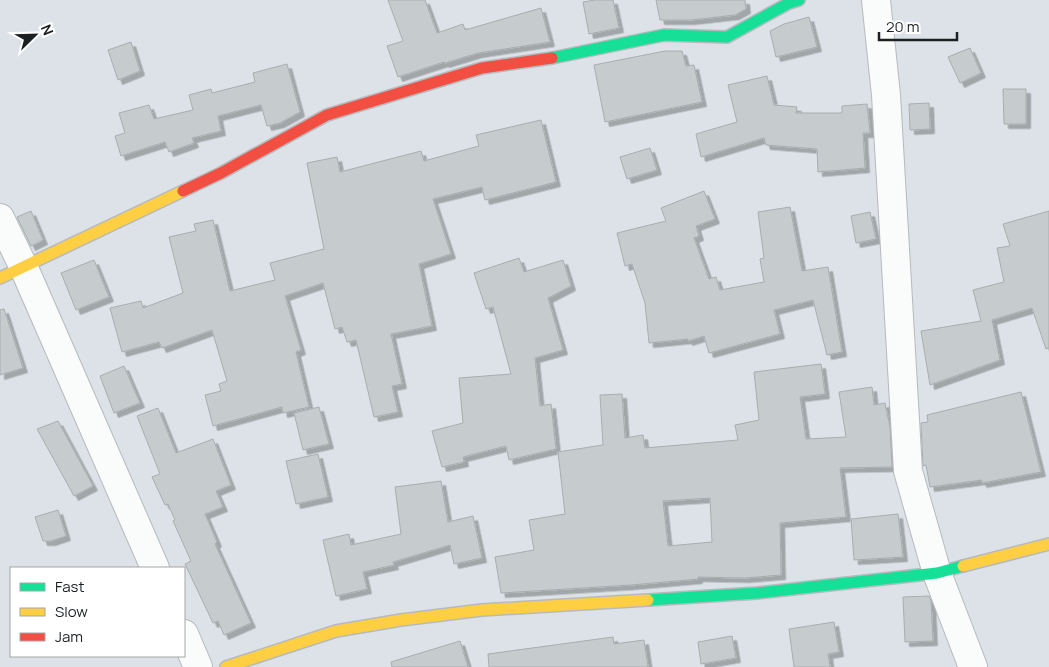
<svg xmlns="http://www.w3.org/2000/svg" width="1049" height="667" viewBox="0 0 1049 667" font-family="Manrope,sans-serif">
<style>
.building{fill:#c6cbce;stroke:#a8adb0;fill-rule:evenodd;filter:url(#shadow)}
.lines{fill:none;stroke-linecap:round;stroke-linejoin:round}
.street-casing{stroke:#b6babe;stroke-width:30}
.fast-casing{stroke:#b6babe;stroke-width:14}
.slow-casing{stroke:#b6babe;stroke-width:14}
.jam-casing{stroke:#b6babe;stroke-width:14}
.street{stroke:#fafbfb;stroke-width:28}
.fast{stroke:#16e098;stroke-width:11}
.slow{stroke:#ffcf43;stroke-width:11}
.jam{stroke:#f24e42;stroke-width:11}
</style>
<defs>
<filter id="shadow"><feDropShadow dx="4.5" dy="4.5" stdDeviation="0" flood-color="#0004"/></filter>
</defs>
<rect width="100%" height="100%" fill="#dce2e7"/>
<!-- building -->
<path class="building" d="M388,0H425L437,33L463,24L465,30L541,8L550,42L478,53L445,63L444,62L398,77L387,46L403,41Z
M595,0H613L619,28L589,34L583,2Z
M656,0H745L746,9L735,15L691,20H660Z
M809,17L817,47L776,57L770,31L784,24Z
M131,42L140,71L118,80L108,50Z
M970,48L981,73L960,83L948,57Z
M665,51H682L686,66L694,65L702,102L605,122L594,65Z
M287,64L300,112L280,123L267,126L261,105L218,116L221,131L192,138L194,143L169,152L165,142L121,156L115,136L125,133L119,113L149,105L154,119L193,110L189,95L211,89L212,93L255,82L253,73Z
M767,76L774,105L797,107L796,113H842V106L867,104L870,133H863L865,168L818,172L817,149L766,145L764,138L701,157L696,134L737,122L728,85Z
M1003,89H1026V124H1004Z
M929,103L930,129L910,130L909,104Z
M541,120L556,182L485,200L482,187L433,199L451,254L419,264L432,326L391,334L402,384L392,386L398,412L374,417L356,340L347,342L342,327L335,329L323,283L285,296L301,350L296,352L309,407L283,413L282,407L213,426L205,395L221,391L219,384L227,381L212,330L162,348L159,342L122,352L110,308L141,301L143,308L183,293L169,237L196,231L194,224L213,220L230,291L275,280L270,263L324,249L307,163L337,157L340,172L421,151L424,161L479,146L476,135Z
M650,148L657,170L627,179L620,157Z
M704,191L715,219L696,226L699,236L694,238L709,279L716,277L720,290L764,282L760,259L764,258L758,212L790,207L802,271L828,267L842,352L827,355L813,300L774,310L780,334L709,353L704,336L688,341V339L649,343L645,303L632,264L625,266L617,233L666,221L661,208Z
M31,211L43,240L31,246L17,217Z
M1049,211V348L1046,349L1032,308L992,320L1000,360L930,385L921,331L981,321L973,290L1004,282L997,248L1010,246L1003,224Z
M870,212L876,239L856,243L851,216Z
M519,258L524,272L563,260L571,286L548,298L563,350L535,358L540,406L551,404L556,449L509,460L506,446L463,457L464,462L442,467L432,431L463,423L459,378L511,374L493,307L486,309L474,273Z
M94,260L109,297L76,310L61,273Z
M4,309L23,368L0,375V310Z
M821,364L825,394L800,397L806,439L846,437L839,392L872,387L874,405L885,403L890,427L892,467L840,468L846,517L780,523L781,575L745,578L698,577V579L631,585L501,593L495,557L534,550L529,520L565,514L558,452L603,445L600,395L622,394L625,438L643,435L645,448L738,440L735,425L759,420L754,372ZM710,498L712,542L668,546L663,501Z
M124,366L140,403L114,413L100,376Z
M1021,392L1041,472L982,483V480L930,487L926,465L923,466L921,423L928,422L927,415Z
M319,407L329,444L303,450L294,413Z
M158,408L176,453L213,439L231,485L216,491L223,507L205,514L217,542L215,544L251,623L224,635L218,621L213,623L185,564L191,561L173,521L175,520L168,504L165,505L152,477L160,474L137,416Z
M58,421L93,486L74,496L37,429Z
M318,454L328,497L296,504L286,461Z
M441,481L448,522L473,516L482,558L454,564L450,545L393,562L394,565L363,572L367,589L336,596L323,540L349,534L351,545L401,534L395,487Z
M58,510L66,536L51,541H43L35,517Z
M898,514L903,557L854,560L851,519Z
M929,596L931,601L933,641L905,642L903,597Z
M834,622L839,652L828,654L830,667H794L789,629Z
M732,636L736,658L701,664L698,642Z
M613,637L614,644L644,640L648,667H489L488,654Z
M460,641L468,667H392L391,662Z"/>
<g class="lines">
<!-- street casing -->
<g class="street-casing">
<path id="street" d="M876,0L886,95L908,471L937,573L973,667
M0,218L24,268L155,568
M184,634L198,667"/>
</g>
<!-- fast casing -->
<g class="fast-casing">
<path id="fast" d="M552,58L664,35L727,37L789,3L799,0
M648,600L757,593L937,573L963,566"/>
</g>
<!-- slow casing -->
<g class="slow-casing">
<path id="slow" d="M0,278L183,191
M963,566L1049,544
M226,667L336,631L401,620L482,610L648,600"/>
</g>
<!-- jam casing -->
<g class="jam-casing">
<path id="jam" d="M183,191L221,173L327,115L482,68L552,58"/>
</g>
<!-- street -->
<use href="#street" class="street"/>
<!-- fast -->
<use href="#fast" class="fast"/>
<!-- slow -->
<use href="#slow" class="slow"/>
<!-- jam -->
<use href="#jam" class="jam"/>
</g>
<!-- legend -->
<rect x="10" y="567" width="175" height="90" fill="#ffffff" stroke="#a4a6a7"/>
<rect x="20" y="583" width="25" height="8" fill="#16e098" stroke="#a4a6a7"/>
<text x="55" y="592" font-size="15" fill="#1c2023">Fast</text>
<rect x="20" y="608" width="25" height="8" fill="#ffcf43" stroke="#a4a6a7"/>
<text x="55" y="617" font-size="15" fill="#1c2023">Slow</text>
<rect x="20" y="633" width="25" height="8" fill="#f24e42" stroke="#a4a6a7"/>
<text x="55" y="642" font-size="15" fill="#1c2023">Jam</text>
<!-- north arrow -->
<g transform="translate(35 35) rotate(67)" stroke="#ffffff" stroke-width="4" paint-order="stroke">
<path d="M0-4L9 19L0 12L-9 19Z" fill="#1c2023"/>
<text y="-8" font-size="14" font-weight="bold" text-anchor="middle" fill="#1c2023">N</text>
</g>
<!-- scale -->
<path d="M879 32v8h78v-8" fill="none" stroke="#1c2023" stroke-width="2.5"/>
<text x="886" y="32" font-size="15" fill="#1c2023" stroke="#ffffff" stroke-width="4" paint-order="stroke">20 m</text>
</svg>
